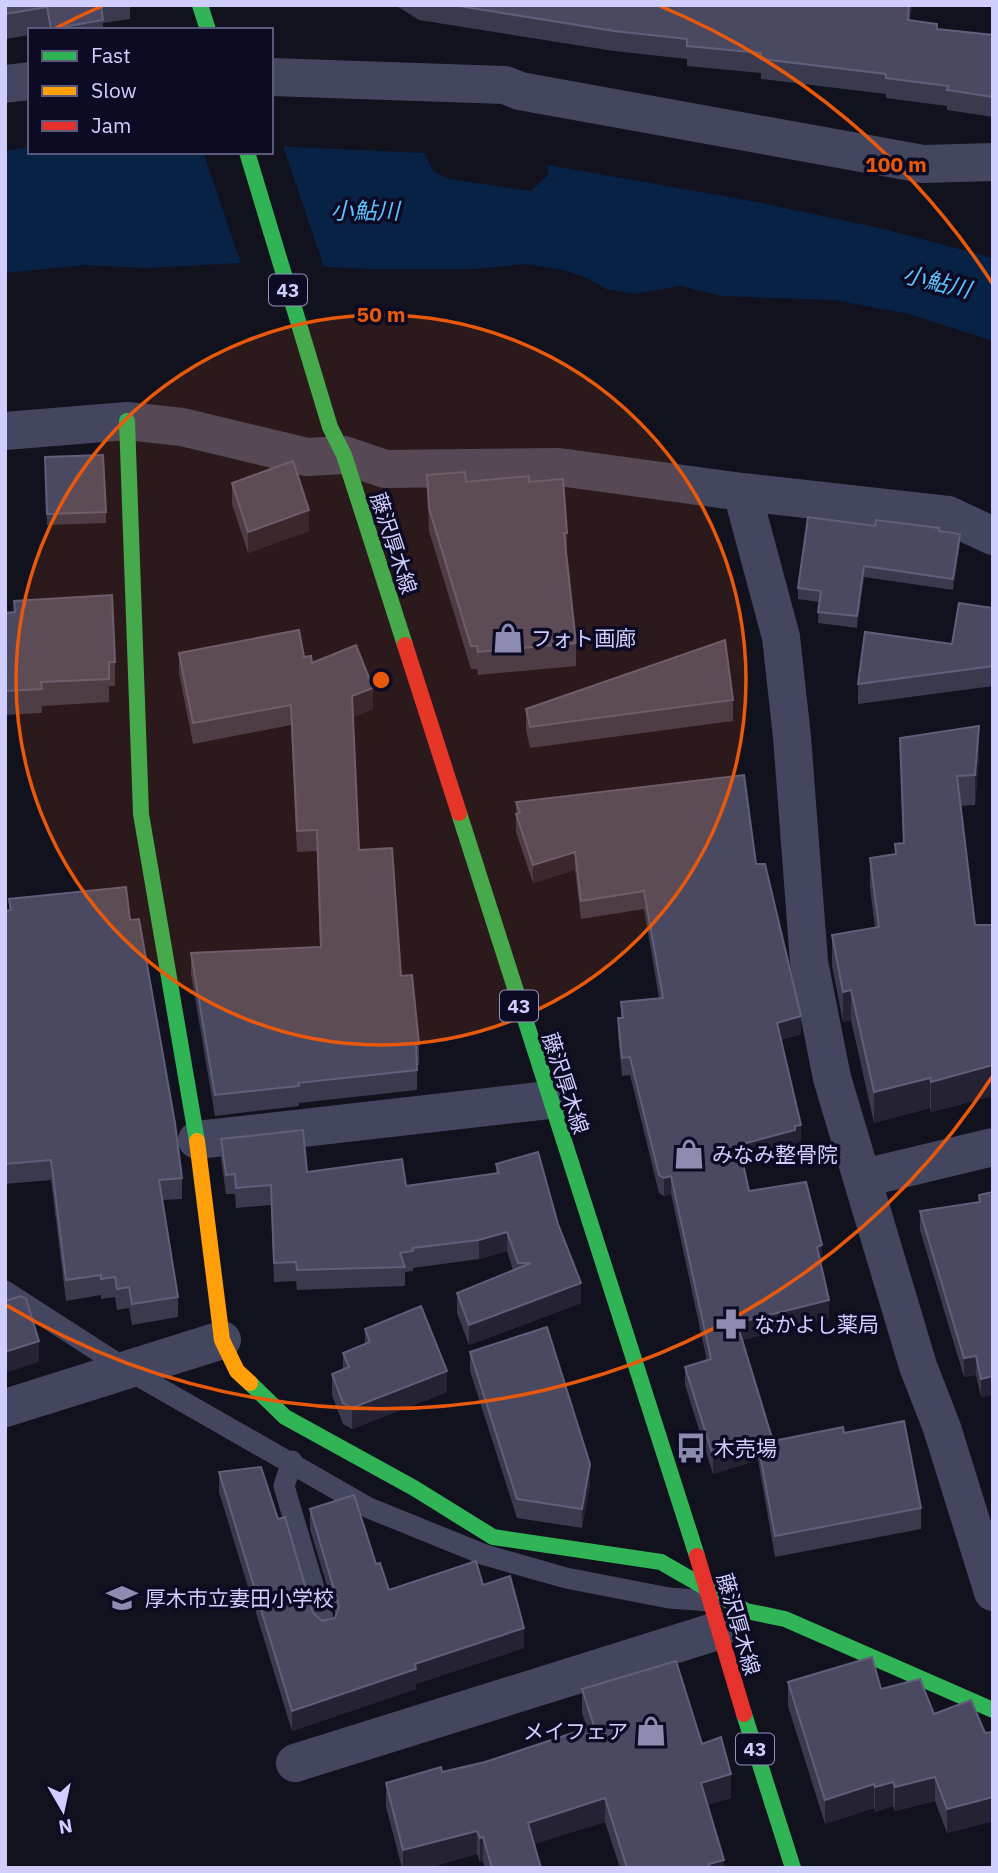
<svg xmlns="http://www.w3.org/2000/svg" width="998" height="1873" viewBox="0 0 998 1873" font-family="'IBM Plex Sans','Noto Sans JP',sans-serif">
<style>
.water{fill:#072244}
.pier{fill:#12111e}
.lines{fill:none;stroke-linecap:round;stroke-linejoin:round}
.lane{stroke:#444660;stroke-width:21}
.street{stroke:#444660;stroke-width:38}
.fast{stroke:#30b455;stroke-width:16}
.slow{stroke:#ff9f0a;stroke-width:16}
.jam{stroke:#e5322d;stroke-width:16}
.wall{fill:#3b394e}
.shaded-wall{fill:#242233}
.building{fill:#4b4961;stroke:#605e7a;stroke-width:2}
.ring{fill:none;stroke:#e8590c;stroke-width:3.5}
.labels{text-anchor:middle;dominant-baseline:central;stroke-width:7;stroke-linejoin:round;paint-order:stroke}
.shield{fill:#0d0b24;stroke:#9594bd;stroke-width:2}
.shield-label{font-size:19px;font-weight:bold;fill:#cfceff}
.street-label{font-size:21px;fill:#cfceff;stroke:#0d0b24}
.poi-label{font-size:21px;fill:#cfceff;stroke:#0d0b24;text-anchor:start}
.water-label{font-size:23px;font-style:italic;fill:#5cc3ff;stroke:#0d0b24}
.centre{fill:#e8590c;stroke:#0d0b24;stroke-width:3.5}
.ring-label{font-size:21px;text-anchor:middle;font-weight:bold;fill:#e8590c;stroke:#0d0b24;stroke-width:7;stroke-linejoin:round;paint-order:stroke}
</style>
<rect width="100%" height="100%" fill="#12111e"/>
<!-- water -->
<path class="water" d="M271,146L424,153L434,172L449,179L531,191L548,175V165L757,202L884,229L993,258V341L909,314L834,300L721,296L681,286L634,294L606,289L587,278L564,270L524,264L475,269H370L241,263L146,268L85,265L5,273V151L30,147V152H271Z"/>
<!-- pier -->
<path class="pier" d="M271,142L282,143L325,270L242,266L203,152H271Z"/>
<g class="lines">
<!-- lane -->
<path class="lane" d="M5,1291L126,1369L369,1508L485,1555L566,1578L669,1598L710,1601
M292,1461L284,1486L326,1629"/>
<!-- street -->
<path class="street" d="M271,77L505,85L520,91L923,164L993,162
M5,84L30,81
M5,431L127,421L182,427L307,457L344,455L385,469L559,467L742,492L948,515L993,536
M742,492L781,637L792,737L809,962L832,1078L918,1366L942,1428L993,1592
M197,1140L549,1100
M864,1178L993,1147
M5,1408L222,1340
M295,1763L717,1631"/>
<!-- fast -->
<path class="fast" d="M200,5L208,30
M247,152L330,427L344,455L405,645
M127,421L141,814L197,1141
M459,813L697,1556
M250,1383L285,1417L414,1488L493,1537L661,1562L746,1611L785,1619L993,1710
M744,1714L793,1868"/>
<!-- slow -->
<path class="slow" d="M197,1141L222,1340L237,1371L250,1383"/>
<!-- jam -->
<path class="jam" d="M405,645L459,813
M697,1556L744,1714"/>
</g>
<!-- wall -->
<path class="wall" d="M5,5H130V19L103,23V30H30V35L5,39Z
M395,5H912L910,20L937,29L993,35V117L947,110V106L886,98V94L761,79V73L687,66V59L614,51L419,20Z
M45,468L106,512V523L47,525Z
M427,475L466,482H529L567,533V556L576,643V666L478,675L477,669H471L429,531Z
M232,483L309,531L248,553L232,504Z
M875,526L939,531L960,545L953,590L864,577L857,628L818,623L819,602L798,599V588Z
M993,608V686L858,704V684L952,644Z
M5,613L115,662V686H109V702L42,706V713L5,715Z
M179,653L304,657L373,709L353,717L359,850L401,976L419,1044V1065H417V1090L299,1103V1106L215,1116L191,974V953L320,947L317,851L297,852L291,725L193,744L179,673Z
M733,700V721L530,748L526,730V709Z
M900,738L979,756L975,805L961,806L975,925H993V1096L931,1112L930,1108L874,1123L851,1020L843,1022L832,966V935L875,928L870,888V858L895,854V844L903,843Z
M516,802L756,864L801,1034L781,1040L801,1142L795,1144V1148L742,1162L749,1191L822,1263L820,1264L829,1318L742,1340L772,1441L844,1433L921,1508V1529L775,1557L758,1460L713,1474L685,1385V1367L707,1361L671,1194L664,1196L659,1193L630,1075L622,1076L618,1035V1018H621V1002L659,998L644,909L581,919L575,870L533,883L516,832Z
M9,899L130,920L182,1178V1199L162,1200L178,1297V1317L132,1325L129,1308L117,1310L115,1297L101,1299V1295L66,1301L51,1180L5,1184V911H9Z
M221,1139L307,1172L406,1186L496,1174V1164L581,1303L469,1345L457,1313V1293L513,1270L507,1251L479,1259L413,1268V1271L405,1272V1286L297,1290L296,1281L274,1282L271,1205L236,1208L235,1194H226L221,1159Z
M993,1192V1395L981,1397L976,1375L964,1377L920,1230V1211L979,1202V1195Z
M365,1329L447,1392L352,1429L343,1424L332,1395V1374L343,1370V1353L365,1344Z
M470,1352L590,1484L582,1528L517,1518L470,1371Z
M219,1472L313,1613L322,1621L335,1618L336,1616L310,1529V1509L376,1564L389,1590L483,1585L524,1648L416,1684V1689L292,1731L219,1492Z
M788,1682L881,1689L934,1714L985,1733L993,1732V1821L947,1833L935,1801L895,1811L893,1806L875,1812L874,1808L825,1824L788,1706Z
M582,1689L702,1744L731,1798L707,1805L724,1868H620L605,1822L534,1844L541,1868H485L483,1861L480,1862L477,1854L427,1868H402L386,1807V1783L442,1772L485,1762L587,1728L582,1713Z"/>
<!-- shaded-wall -->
<path class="shaded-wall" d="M909,5H912L908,40V20Z
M309,510V531L248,553V532Z
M960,534V545L953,590V579Z
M864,566V577L857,628V616Z
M373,688V709L352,717V696Z
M979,726V756L975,805V775Z
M575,852V870L533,883V865Z
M851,990V1020L843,1022V992Z
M801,1016V1034L777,1041V1023Z
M993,1065V1096L931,1112V1082Z
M930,1078V1108L874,1123V1092Z
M801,1125V1142L795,1144V1148L739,1163V1145Z
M671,1176V1194L664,1196V1178Z
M507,1232V1251L479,1259V1240Z
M822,1245V1263L817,1265V1247Z
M581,1283V1303L469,1345V1325Z
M829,1300V1318L737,1341V1323Z
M39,1341V1362L5,1373V1352Z
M976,1356V1375L964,1377V1358Z
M447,1371V1392L352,1429V1408Z
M993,1376V1395L981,1397V1379Z
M772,1438V1456L758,1444V1460L713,1474V1456Z
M590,1464V1484L582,1528V1509Z
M524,1628V1648L416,1684V1689L292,1731V1711L415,1664Z
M731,1774V1798L701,1807V1783Z
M935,1777V1801L895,1811V1787Z
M893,1782V1806L875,1812V1787Z
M874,1784V1808L825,1824V1800Z
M993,1797V1821L947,1833V1809Z
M605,1798V1822L528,1846V1823Z
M477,1831V1854L427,1868H403V1850Z
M483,1837V1861L480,1862V1838Z
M724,1860V1868H709V1864Z"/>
<!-- building -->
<path class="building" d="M5,5H101L103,20L51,29L47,7L5,14Z
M453,5H909L908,20L937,24V29L993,35V97L947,90L948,86L886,78V74L761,59V53L687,46V39L614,31Z
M103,455L106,512L47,514L45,457Z
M293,461L309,510L248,532L232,483Z
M465,472L466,482L529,476V482L563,479L567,533H564L576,643L478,652L477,646H471L429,508L427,475Z
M808,517L875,526L876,520L939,528V531L960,534L953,579L864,566L857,616L818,612L821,591L798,588Z
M112,595L115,662H109V679L41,682L42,689L5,691V613L15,612L14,601Z
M959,603L993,608V666L858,684L865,632L952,644Z
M299,630L304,657L311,656L312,663L356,645L373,688L352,696L359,850L392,848L401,976L412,975L419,1044H416L417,1070L298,1083L299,1086L215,1095L191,953L321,947L317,830L297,831L291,705L193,723L179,653Z
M725,640L733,700L530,727L526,709Z
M979,726L975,775L957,776L975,925H993V1065L931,1082L930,1078L874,1092L851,990L843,992L832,935L879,927L870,858L896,854L895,844L904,843L900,738Z
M744,775L756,864H765L801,1016L777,1023L801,1125L795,1126V1130L739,1145L749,1191L806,1182L822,1245L817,1247L829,1300L737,1323L772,1438L713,1456L685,1367L711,1359L671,1176L664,1178L659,1175L630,1057L622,1058L618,1018H623L621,1002L663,998L644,891L581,901L575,852L533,865L516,814L520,813L516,802Z
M126,887L130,920L139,919L175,1123L182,1178L159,1180L178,1297L132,1304L129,1287L117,1289L115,1277L101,1279V1275L66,1280L51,1160L5,1164V911L11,910L9,899Z
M303,1130L307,1172L402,1159L406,1186L499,1173L496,1164L538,1152L558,1224L581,1283L469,1325L457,1293L531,1263H518L507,1232L479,1240L413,1248V1251L400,1253L405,1267L297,1270L296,1262L274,1263L271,1185L236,1188L235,1174L226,1175L221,1139Z
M993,1192V1376L981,1379L976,1356L964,1358L920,1211L980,1202L979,1195Z
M21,1296L26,1299L39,1341L5,1352V1301Z
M421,1306L447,1371L352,1408L343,1403L332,1374L349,1367L343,1353L370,1342L365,1329Z
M547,1327L590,1464L582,1509L517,1499L470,1352Z
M904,1421L921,1508L775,1536L758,1444L843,1427L844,1433Z
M261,1467L278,1519L285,1517L313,1613L322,1621L335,1618L339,1606L310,1509L354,1495L376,1564L380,1563L389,1590L476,1561L483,1585L510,1576L524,1628L415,1664L416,1669L292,1711L219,1472Z
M872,1657L881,1689L920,1679L934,1714L971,1700L985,1733L993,1732V1797L947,1809L935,1777L895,1787L893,1782L875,1787L874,1784L825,1800L788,1682Z
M676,1661L702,1744L721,1737L731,1774L701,1783L724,1860L709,1864L710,1868H627L605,1798L528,1823L541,1868H492L483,1837L480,1838L477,1831L403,1850L386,1783L441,1767L442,1772L485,1762L594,1726L582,1689Z"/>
<!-- distance rings -->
<circle cx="381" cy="680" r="365" fill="#e8590c" fill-opacity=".12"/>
<g class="ring">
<circle cx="381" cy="680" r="365"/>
<path d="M992 1077A729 729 0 0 1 6 1305M56 28A729 729 0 0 1 102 6M660 6A729 729 0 0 1 992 283"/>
</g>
<!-- icons -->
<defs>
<g id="shop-bare" transform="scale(2.415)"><path d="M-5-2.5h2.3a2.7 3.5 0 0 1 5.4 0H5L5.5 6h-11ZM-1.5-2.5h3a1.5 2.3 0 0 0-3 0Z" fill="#8d8cb0" stroke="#0d0b24" stroke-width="2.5" paint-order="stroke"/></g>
<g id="pharmacy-bare" transform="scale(2.415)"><path d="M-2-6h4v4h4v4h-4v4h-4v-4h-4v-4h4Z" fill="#8d8cb0" stroke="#0d0b24" stroke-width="2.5" paint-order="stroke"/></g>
<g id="bus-bare" transform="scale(2.415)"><path d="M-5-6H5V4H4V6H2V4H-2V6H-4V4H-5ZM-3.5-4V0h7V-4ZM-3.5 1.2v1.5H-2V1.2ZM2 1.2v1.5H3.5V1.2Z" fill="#8d8cb0" stroke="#0d0b24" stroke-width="2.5" paint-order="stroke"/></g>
<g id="school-bare" transform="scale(2.415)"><path d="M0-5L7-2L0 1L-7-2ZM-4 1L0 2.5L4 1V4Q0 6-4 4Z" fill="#8d8cb0" stroke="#0d0b24" stroke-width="2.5" paint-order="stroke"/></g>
</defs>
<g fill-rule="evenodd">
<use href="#shop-bare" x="508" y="638"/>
<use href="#shop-bare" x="689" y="1154"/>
<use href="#pharmacy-bare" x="731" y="1324"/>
<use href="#bus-bare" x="691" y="1448"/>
<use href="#school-bare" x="122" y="1598"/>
<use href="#shop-bare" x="651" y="1731"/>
</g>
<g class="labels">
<!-- shield labels -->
<g class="shield">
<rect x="269" y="274.5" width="38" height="31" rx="5"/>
<rect x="500" y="990.5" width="38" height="31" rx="5"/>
<rect x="736" y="1733.5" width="38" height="31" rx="5"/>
</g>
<g class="shield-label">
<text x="288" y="290">43</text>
<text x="519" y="1006">43</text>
<text x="755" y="1749">43</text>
</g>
<!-- street labels -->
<g class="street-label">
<text transform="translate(394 543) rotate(72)">藤沢厚木線</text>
<text transform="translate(566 1083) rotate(72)">藤沢厚木線</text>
<text transform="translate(739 1624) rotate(74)">藤沢厚木線</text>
</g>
<!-- poi labels -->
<g class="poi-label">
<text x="531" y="638">フォト画廊</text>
<text x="712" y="1154">みなみ整骨院</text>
<text x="754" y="1324">なかよし薬局</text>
<text x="714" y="1448">木売場</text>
<text x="145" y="1598">厚木市立妻田小学校</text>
<text x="628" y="1731" text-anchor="end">メイフェア</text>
</g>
<!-- water labels -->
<g class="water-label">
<text x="365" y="210">小鮎川</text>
<text transform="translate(937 281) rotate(14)">小鮎川</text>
</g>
</g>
<circle cx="381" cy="680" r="10" class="centre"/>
<g class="ring-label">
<text x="896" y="172">100 m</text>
<text x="381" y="322">50 m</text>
</g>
<!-- border -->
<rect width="998" height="1873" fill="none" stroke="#cfceff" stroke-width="14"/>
<!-- legend -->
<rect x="28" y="28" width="245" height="126" fill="#0d0b24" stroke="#5b597c" stroke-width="2"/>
<rect x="42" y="51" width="35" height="10" fill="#30b455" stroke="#5b597c" stroke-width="2"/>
<text x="91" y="63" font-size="21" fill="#cfceff">Fast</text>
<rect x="42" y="86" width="35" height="10" fill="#ff9f0a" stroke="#5b597c" stroke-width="2"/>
<text x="91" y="98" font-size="21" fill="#cfceff">Slow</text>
<rect x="42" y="121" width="35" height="10" fill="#e5322d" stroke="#5b597c" stroke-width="2"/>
<text x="91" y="133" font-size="21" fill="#cfceff">Jam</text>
<!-- north arrow -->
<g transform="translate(63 1810) rotate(171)" stroke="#0d0b24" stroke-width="5" paint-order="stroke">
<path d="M0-5L12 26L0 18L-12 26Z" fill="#cfceff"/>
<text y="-10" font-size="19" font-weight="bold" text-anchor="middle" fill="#cfceff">N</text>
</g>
</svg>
